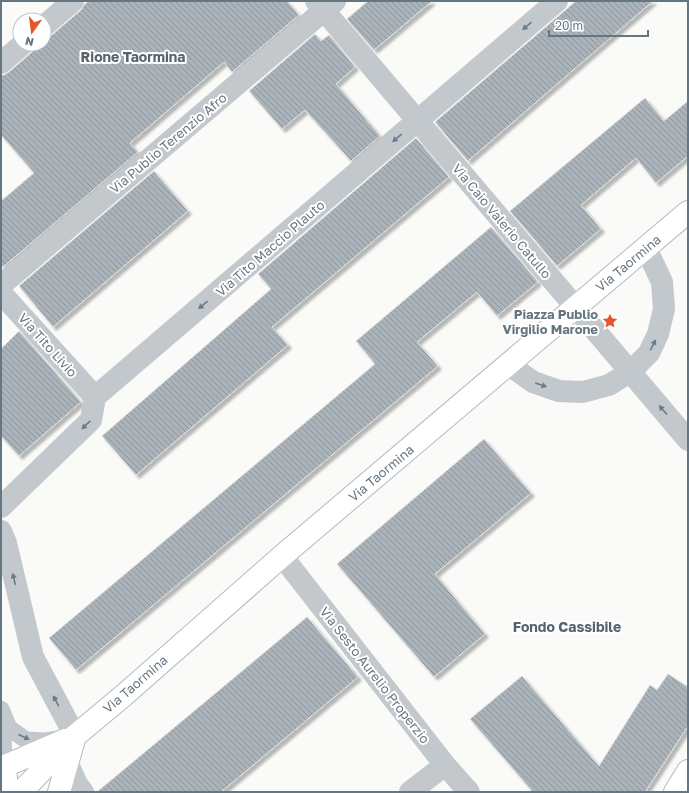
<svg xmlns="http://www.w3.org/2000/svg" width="689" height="793" viewBox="0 0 689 793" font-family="'Golos Text',sans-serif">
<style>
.building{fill:url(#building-back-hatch);stroke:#dcdcda;filter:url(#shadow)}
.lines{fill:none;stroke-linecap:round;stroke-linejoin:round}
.secondary-casing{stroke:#b3babf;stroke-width:24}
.primary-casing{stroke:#b5babe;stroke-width:24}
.service{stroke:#c3c8cc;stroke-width:17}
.minor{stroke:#c3c8cc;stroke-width:22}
.secondary{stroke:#fff;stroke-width:22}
.primary{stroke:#fff;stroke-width:22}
.oneway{fill:#6a7a87}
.labels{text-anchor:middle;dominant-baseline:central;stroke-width:4;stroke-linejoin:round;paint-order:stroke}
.street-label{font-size:13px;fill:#657683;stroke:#fff}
.poi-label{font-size:13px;font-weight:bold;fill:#657683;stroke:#fff;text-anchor:end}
.neighbourhood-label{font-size:14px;font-weight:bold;fill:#57646e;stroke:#fff}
</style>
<defs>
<pattern id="building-back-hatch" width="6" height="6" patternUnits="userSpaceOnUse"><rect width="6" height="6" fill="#aab3b9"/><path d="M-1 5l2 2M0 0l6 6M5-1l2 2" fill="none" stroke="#8e969c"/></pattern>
<filter id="shadow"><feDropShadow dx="3.5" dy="3.5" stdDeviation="1" flood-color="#0004"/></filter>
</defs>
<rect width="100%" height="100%" fill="#fafaf8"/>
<!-- building -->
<path class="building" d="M89,1H287L299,15L232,72L224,62L130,143L138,152L3,267L1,265V201L34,173L1,135V75H4L9,72L31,53L35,48L39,44H44V40L52,35L81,10L85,4Z
M368,1H432L374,50L347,19Z
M576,1H653L468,161L435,122Z
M315,34L321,41L329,35L355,67L336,84L380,136L351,161L305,110L282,129L249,91Z
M645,98L664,121L688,101V156L656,183L636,158L581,205L601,229L557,266L510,211Z
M416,138L449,177L272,327L288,345L136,475L102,436L271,289L258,274Z
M154,171L188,211L53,327L19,286Z
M491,227L538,282L497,316L477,292L417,342L438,366L76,670L49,638L375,364L356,341Z
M19,331L81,402L19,456L1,436V349Z
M484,439L531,493L435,574L485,634L434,677L337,564Z
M307,617L358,677L221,792H97Z
M668,674L688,687V726L645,792H533L470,719L522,676L599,766L650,685L657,690Z"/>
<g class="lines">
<!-- secondary casing -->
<g class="secondary-casing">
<path id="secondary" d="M5,766L7,792
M59,792L75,736
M675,792L688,771"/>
</g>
<!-- primary casing -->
<g class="primary-casing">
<path id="primary" d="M1,769L5,766L65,740
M21,792L75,736L123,696L282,556L688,212"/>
</g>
<!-- service -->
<path class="service" d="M1,709L9,728L26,740L46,741L58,739
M1,716L5,766"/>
<!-- minor -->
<path class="minor" d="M316,1L688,440
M44,26L73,1
M1,63L23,44
M1,285L335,1
M1,293L95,397
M508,364L533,382L559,391L583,392L609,385L630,372L649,353L658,334L664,309L662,282L646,248
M1,507L91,420L95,397L557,1
M1,531L6,543L33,657L75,736
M282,556L445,765L469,792
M67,762L77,784L83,792
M410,792L445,765"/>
<!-- secondary -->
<use href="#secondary" class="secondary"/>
<!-- primary -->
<use href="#primary" class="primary"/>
</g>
<!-- one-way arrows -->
<defs><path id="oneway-solid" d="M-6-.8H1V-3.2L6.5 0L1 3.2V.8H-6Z"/></defs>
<g class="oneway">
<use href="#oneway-solid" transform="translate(527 26) rotate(139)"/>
<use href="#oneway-solid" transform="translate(397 138) rotate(139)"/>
<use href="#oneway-solid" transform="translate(203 305) rotate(139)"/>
<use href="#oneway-solid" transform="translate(653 345) rotate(-63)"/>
<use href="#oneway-solid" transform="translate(541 385) rotate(19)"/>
<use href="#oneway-solid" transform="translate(663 410) rotate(-131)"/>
<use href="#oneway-solid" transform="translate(86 425) rotate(136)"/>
<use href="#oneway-solid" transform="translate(14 579) rotate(-103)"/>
<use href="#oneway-solid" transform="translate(56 701) rotate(-118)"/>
<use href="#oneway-solid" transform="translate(24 737) rotate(25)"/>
</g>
<!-- icons -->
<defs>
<g id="sight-bare" transform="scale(1.2)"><path d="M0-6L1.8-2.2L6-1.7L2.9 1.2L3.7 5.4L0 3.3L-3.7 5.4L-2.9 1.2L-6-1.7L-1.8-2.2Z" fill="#e4572e" stroke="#fff" stroke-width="2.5" paint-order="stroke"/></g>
</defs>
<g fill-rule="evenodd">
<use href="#sight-bare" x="610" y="321"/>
</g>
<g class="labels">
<!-- street labels -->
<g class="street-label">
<text transform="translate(168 143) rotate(-40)">Via Publio Terenzio Afro</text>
<text transform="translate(502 221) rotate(50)">Via Caio Valerio Catullo</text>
<text transform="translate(270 248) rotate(-41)">Via Tito Maccio Plauto</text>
<text transform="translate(628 263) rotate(-40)">Via Taormina</text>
<text transform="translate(48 345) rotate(48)">Via Tito Livio</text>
<text transform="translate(381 473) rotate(-40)">Via Taormina</text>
<text transform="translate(375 675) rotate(52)">Via Sesto Aurelio Properzio</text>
<text transform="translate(135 684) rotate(-41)">Via Taormina</text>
</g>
<!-- poi labels -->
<g class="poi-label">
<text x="598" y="314">Piazza Publio<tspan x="598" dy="15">Virgilio Marone</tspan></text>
</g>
<!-- neighbourhood labels -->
<g class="neighbourhood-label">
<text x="133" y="56">Rione Taormina</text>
<text x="567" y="626">Fondo Cassibile</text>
</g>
</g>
<!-- border -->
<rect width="689" height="793" fill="none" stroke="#657683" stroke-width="4"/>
<!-- north arrow -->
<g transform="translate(32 32) rotate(194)"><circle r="19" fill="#ffffff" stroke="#c1c8cd"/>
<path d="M0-3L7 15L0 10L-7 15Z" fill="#e4572e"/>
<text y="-6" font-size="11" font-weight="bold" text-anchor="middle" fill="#657683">N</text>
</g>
<!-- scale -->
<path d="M549 30v6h99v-6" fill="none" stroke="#657683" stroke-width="2"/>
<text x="555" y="30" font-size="12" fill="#657683" stroke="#ffffff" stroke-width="3" paint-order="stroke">20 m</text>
</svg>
